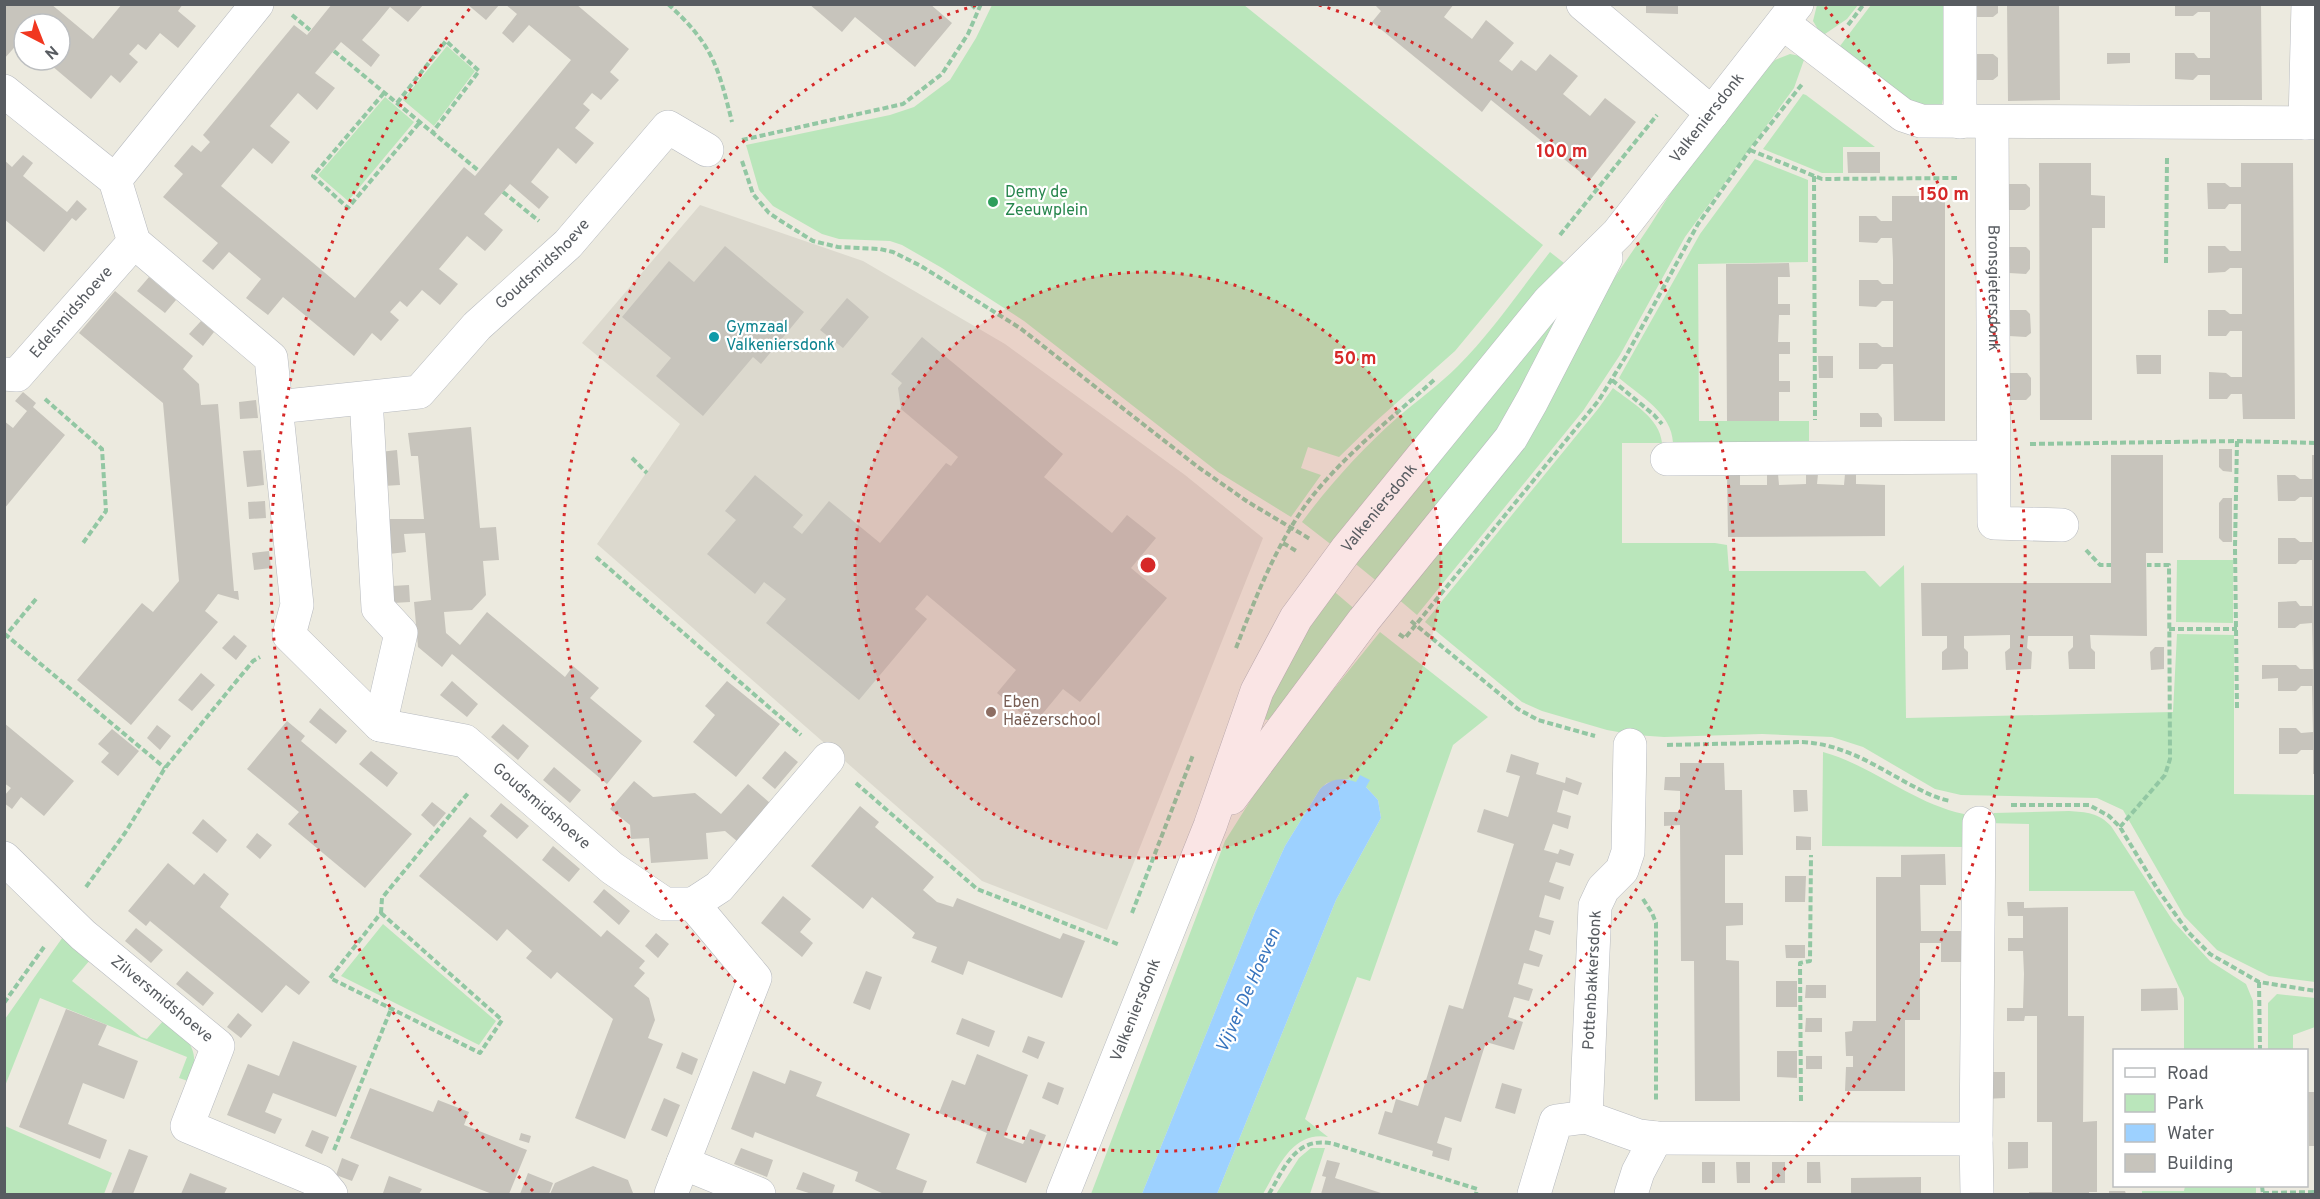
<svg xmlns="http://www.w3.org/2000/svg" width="2320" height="1199" viewBox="0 0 2320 1199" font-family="Overpass,sans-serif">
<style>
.education{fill:#dcd9ce}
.green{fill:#bae6bb}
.water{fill:#9dd1ff}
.building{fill:#c7c4bc}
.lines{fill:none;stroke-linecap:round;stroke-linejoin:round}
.minor-casing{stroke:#b7babf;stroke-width:34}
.path{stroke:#92c7a3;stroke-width:4;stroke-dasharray:6 3;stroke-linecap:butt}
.minor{stroke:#fff;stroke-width:33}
.ring{fill:none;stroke:#d62828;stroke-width:3;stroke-dasharray:3 6}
.leisure-dot{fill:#2e9e5b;stroke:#fff;stroke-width:2}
.culture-dot{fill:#0f9aa8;stroke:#fff;stroke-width:2}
.education-dot{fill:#8d6e63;stroke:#fff;stroke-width:2}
.labels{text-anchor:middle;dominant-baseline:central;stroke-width:4.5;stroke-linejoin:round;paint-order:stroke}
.street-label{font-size:16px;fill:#585c61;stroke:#fff}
.leisure-label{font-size:16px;fill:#27864d;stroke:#fff;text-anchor:start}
.culture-label{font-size:16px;fill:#0d838f;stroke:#fff;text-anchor:start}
.education-label{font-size:16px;fill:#785e54;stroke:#fff;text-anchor:start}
.water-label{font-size:18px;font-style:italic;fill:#3875be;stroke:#fff}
.centre{fill:#d62828;stroke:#fff;stroke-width:3}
.ring-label{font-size:18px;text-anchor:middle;font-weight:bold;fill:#d62828;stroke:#fff;stroke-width:4.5;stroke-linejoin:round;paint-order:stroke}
</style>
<rect width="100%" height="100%" fill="#eceadf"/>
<!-- education -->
<path class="education" d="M700,205L863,261L1005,344L1185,475L1263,538L1107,930L982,881L597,544L680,424L582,343Z"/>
<!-- green -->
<path class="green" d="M992,5H1244L1543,245L1455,351L1375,422L1339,457L1308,447L1301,468L1321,475L1291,517L1218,472L1024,321L942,268L902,245L890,241L839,239L822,234L773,206L759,190L746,145L890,115L914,107L950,80L976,38Z
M1817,5H1858L1847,19L1822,36L1813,21Z
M1871,5H1943L1945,88L1941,110L1930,115L1837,50Z
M447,46L475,71L434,126L403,100Z
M1790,54L1805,57L1794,88L1685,237L1620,355L1583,411L1417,615L1397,598L1649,227L1689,164L1758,78L1775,60Z
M1803,94L1806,95L1875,147H1843V173H1822L1763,149Z
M385,97L414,122L348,201L318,175Z
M1755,159L1808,180V262L1698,264L1699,421H1809V442L1673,443C1672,413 1640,396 1619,378L1700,234Z
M1550,252L1564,263L1333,546L1302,522C1330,484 1363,448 1398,417C1418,400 1439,385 1458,366C1492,332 1520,290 1550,252Z
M1558,315L1512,413L1379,583L1352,561Z
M1613,388C1631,402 1660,418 1662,443H1622V543H1715L1727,545L1729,571H1865L1880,587L1904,565L1906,718L2173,712L2177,634L2234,635V794L2315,795V982L2269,976L2217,950L2184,916L2123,810L2097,798L1961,795L1935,789L1863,747L1832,737L1762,734L1664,737L1635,735L1607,730L1542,711L1522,702L1425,622L1598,409Z
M2177,560H2233V623L2176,622Z
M1330,588L1357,611L1271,719L1268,720L1262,719L1261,714Z
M1380,632L1488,717L1453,745L1370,981L1357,977L1305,1119L1328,1137C1292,1131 1278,1168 1263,1194H1217L1336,900L1381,818L1378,800L1366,787L1346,779L1327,783L1320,789L1285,846L1255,912L1142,1194H1091L1225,841L1274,763Z
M1823,752C1873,766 1912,803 1964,814V847L1822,846Z
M2069,811C2086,812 2099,813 2111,826L2173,921L2210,961L2246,984L2253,1001L2254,1050H2184V998L2134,891H2029V824L1986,823L1994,813Z
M383,924L496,1021L479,1045L341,976Z
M65,934L90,960L72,981L141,1037L147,1039L164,1020C190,1043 200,1045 191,1082L179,1078L187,1057L40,998L5,1086V1019Z
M2277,994L2315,998V1027L2293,1035V1050H2268V1003Z
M5,1126L112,1173L104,1194H5Z
M1311,1148H1325L1310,1194H1276L1299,1158Z
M2185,1186H2256V1194H2142V1191H2184Z"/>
<!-- water -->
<path class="water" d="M1360,775L1370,780L1366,787L1378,800L1381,818L1336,900L1217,1194H1142L1255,912L1285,846L1320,789C1331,779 1341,777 1356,782Z"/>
<!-- building -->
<path class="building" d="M4,4H51L93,39L122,4H183L178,11L196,26L178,48L160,33L146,50L138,44L129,54L138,62L120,83L111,75L91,99L45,60H60V24H24V42L21,40L4,59Z
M332,4H424L408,22L390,7L376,24L362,40L380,55L371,67L341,42L315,73L335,88L317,110L298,93L270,126L290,142L272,164L253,148L221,186L355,298L464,167L475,176L571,60L529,25L513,43L502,33L517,14L505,4H576L629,49L610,72L619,80L601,100L592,93L583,104L590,110L575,128L594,143L576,164L558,148L531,182L549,197L539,209L510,184L484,214L503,230L494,241L485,251L467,236L439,269L458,284L440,305L422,290L407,307L400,301L390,312L399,320L381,341L372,333L354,356L283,297L268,315L246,298L261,279L229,252L213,270L202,261L218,243L163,197L183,174L174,166L192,145L201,152L210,142L203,135L294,25L307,35Z
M467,4H500L486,20Z
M809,4H930L952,23L915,67L855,17L842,32Z
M1374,4H1454L1444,17L1472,39L1486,20L1514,43L1499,61L1512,71L1521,60L1536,71L1550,54L1578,76L1563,94L1590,116L1605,98L1636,122L1590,180L1491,100L1482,112L1372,22L1381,11Z
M1646,4H1678V14L1646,13Z
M1976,4H1998V13L1993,17H1976Z
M2007,4H2059L2060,100L2008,101Z
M2175,4H2261L2262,100H2210V75H2198L2193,80L2175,79V53H2194L2198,58H2210V12H2198L2193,16H2175Z
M2107,53H2130V63L2107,64Z
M1976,54H1993L1998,58V76L1993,80H1976Z
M1847,152H1880V173H1848Z
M23,155L33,163L23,176L67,212L77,200L87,209L76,221L72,218L44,252L4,219V160L12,167Z
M2039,163H2091V195L2105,196V228H2092V420H2040Z
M2241,163H2293L2295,419H2243L2242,394H2231L2227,399H2209V372L2226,373L2231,377H2242V331H2230L2226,336H2208V310H2225L2230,314H2242V268H2230L2225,272L2208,273V246H2225L2230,251H2241V204H2229L2225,209H2208L2207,183H2225L2230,187H2241Z
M2008,184H2026L2030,188V206L2025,210H2008Z
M1892,196H1945V421H1894L1893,364H1882L1877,369H1859V343H1877L1882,347H1893V301H1882L1876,307L1859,306V280H1878L1882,284H1893V260L1892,238H1881L1877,243L1859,242V216H1876L1881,221H1892Z
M725,246L804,312L761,364L753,357L703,416L656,376L671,358L622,317L669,261L694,282Z
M2009,247H2026L2030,251V269L2026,274L2009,273Z
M1789,263L1790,277H1778V304H1790V315H1779L1778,342H1790V354H1779V381H1790V392H1779V421H1727L1726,264Z
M149,277L176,300L165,313L137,291Z
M115,291L193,356L183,369L199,384L201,405L218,404L234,591H238L239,600L218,594L205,611L218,622L131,725L77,680L142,603L153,612L179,581L163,403L79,333Z
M847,298L869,317L843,348L820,330Z
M2009,310H2026L2030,314L2031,333L2026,337L2009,336Z
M201,321L214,332L203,346L189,334Z
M922,337L1063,454L1044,477L1112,533L1127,515L1156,538L1131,568L1167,598L1080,702L1063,689L1034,724L997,693L1016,670L927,595L915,609L927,619L859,700L766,623L786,599L764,582L755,594L707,554L736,520L725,511L755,475L803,515L793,527L802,534L829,501L880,543L946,463L951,466L958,457L901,409L898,388L902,383L891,374Z
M2136,355H2161V374H2137Z
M1818,356H1833V378H1819Z
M2009,373H2027L2031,378V395L2026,400H2009Z
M23,392L36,403L33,407L65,435L4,509V421L13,428L27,411L15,401Z
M256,400L258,418L240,419L239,402Z
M1860,413H1878L1882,418V427H1860Z
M471,427L480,528L496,527L499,560L483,561L486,595L472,610L444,612L446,633L460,645L487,612L565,677L573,666L599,688L590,698L642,741L607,784L452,654L442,667L418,647L414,602L431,600L425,533L404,534L406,552L389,554L386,519H424L418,456H411L408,433Z
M2219,449H2232V472L2223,471L2219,467Z
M261,450L264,485L247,487L243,451Z
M397,450L400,485L383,486L380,452Z
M2111,455H2163V553H2146L2147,636L2090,635L2091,648L2095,652V669H2069L2068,652L2073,647V636H2028L2027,648L2032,652L2031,669L2006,670L2005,652L2010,648V635L1964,636V648L1968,652V669L1942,670V652L1947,648V636H1922L1921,583H2111Z
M2312,455H2316V774H2313V750H2301L2297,754H2279V728H2296L2301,733L2313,732L2312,686H2301L2296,691H2278V678L2262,679V665H2296L2300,669H2313L2312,623L2300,624L2295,628H2278V602L2296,601L2300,606H2312V560H2300L2296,564H2278V538H2295L2300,542H2312V497H2300L2295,501H2278L2277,475H2295L2300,479H2312Z
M1727,474H1740V485H1767V474H1778L1779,485L1806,484V474H1818L1817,484L1844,485L1845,474H1856V484L1885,485V536L1728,537Z
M2223,498H2232V542H2223L2219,538V503Z
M265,501L266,518L249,519L248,502Z
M269,551L271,568L254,570L252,553Z
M409,585L410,602L393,603L392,586Z
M234,635L247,646L236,660L222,648Z
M2155,647H2164V669L2151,670L2150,652Z
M201,673L215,685L192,711L178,700Z
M452,681L478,704L467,717L440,695Z
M727,681L780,724L736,777L693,742L715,715L705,706Z
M320,708L347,731L336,744L309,722Z
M287,721L305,736L301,741L412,834L365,888L288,824L299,812L247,769Z
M4,723L74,781L44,816L21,797L12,809L4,803V796L11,788L4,783Z
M503,724L529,746L518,760L491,737Z
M157,725L171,736L160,750L147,738Z
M112,729L139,751L118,776L101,762L109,753L98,744Z
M371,751L398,773L387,787L359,764Z
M785,751L798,762L775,789L762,778Z
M1511,754L1539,763L1536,774L1565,783L1566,777L1582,783L1578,795L1563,790L1557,812L1571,816L1568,829L1553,824L1544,850L1558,854L1560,849L1574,854L1570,866L1556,862L1549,882L1564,887L1560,900L1545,895L1539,917L1554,921L1550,935L1535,930L1529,950L1543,955L1539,967L1524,963L1518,984L1533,989L1529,1001L1514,997L1508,1017L1523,1022L1514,1050L1486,1042L1461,1122L1445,1117L1437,1143L1452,1148L1449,1161L1432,1156L1433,1151L1378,1134L1385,1111L1392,1113L1396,1099L1418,1106L1449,1005L1463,1009L1514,844L1477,832L1484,809L1508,817L1520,776L1506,772Z
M1680,763H1724L1725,790H1742L1743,855H1725V903H1743V925L1726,926V960L1739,961L1740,1101H1695L1694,961H1681L1680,825L1664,826V812H1680V791L1664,790L1665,777H1680Z
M554,767L581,790L570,803L543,780Z
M634,781L653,797L695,793L721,814L748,784L770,803L738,842L725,831L706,833L708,859L651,863L649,838L631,839L630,825L610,809Z
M1793,790H1807L1808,811L1794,812Z
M432,802L446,813L434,827L421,815Z
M501,803L529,826L517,839L490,816Z
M860,806L879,822L875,827L934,877L923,890L937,902L953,907L957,898L1060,939L1063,933L1085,941L1062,998L968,961L963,975L931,962L937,947L912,938L915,933L872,897L863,909L811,866Z
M470,817L487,831L483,836L593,930L601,937L607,930L645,961L639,968L645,973L634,986L649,998L655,1020L648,1038L663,1044L625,1139L575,1118L613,1019L557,972L551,979L526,958L532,951L507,929L497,941L419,876Z
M203,819L227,840L217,853L192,833Z
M257,833L272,845L260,859L246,847Z
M1796,836L1811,837V850H1796Z
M553,846L580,869L569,882L542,860Z
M1945,854L1946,885H1920L1921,931H1961V962H1941V943H1920V1020H1905V1091H1845L1846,1067H1853V1056H1846L1845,1032L1852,1031L1853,1021H1876V877H1901V855Z
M168,863L194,885L204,873L229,894L220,907L310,982L299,995L286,985L262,1013L150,921L146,926L128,911Z
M1785,876H1806L1805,902H1785Z
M604,889L630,911L619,925L593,902Z
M783,896L811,919L800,932L813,943L802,957L761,923Z
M2007,902H2024V908L2068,907V1016H2084L2083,1122L2097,1121V1192H2089V1194H2029V1192H2052V1122H2037V1016H2025L2024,1021H2007V1008H2023L2024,974L2023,951H2008V938H2023V916H2008Z
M136,928L163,950L151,963L125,941Z
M656,933L669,944L658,958L645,946Z
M1785,945H1805V958H1786Z
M187,971L214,993L203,1006L176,984Z
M866,971L882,977L870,1010L853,1003Z
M1776,981H1797V1007H1776Z
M1806,985H1826V998H1805Z
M2177,988L2178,1010L2141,1011V989Z
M66,1009L107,1025L98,1045L138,1061L124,1099L83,1083L68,1124L107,1140L100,1159L19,1127Z
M238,1013L252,1025L241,1038L227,1027Z
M962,1018L995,1031L989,1047L956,1034Z
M1806,1018H1822V1032H1805Z
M1028,1036L1045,1042L1038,1059L1022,1052Z
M293,1041L357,1066L336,1117L273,1093L265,1112L282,1119L275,1134L227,1115L248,1064L279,1076Z
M1777,1051H1797V1078L1777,1077Z
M682,1052L698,1059L692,1075L676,1068Z
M977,1054L1028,1075L1004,1137L1023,1144L1030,1129L1046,1135L1026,1183L976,1163L987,1133L939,1113L952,1080L965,1085Z
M1806,1056H1822V1069H1806Z
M790,1070L822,1082L816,1096L910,1134L896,1169L927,1181L922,1194H884L855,1181L858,1172L755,1132L753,1138L731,1129L753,1071L785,1084Z
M1985,1072H2005V1098L1985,1099Z
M1048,1082L1064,1088L1058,1105L1042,1098Z
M1502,1083L1522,1089L1515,1114L1495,1108Z
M370,1088L433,1112L438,1100L469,1112L464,1125L527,1150L509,1194H492L350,1138Z
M2308,1092H2316V1146H2309Z
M664,1098L680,1105L667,1137L651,1130Z
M312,1130L329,1137L322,1154L305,1146Z
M521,1133L531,1136L529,1143L519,1140Z
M2008,1142H2028V1168L2008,1169Z
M741,1148L773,1160L767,1177L734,1164Z
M129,1149L148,1156L133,1194H111Z
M342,1158L359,1165L352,1181L336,1175Z
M1327,1160L1340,1163L1335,1178L1384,1194H1321L1326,1177L1322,1176Z
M1702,1162H1715V1183H1702Z
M1736,1162H1750V1183H1737Z
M1772,1162H1785V1183H1772Z
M1807,1162H1820L1821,1183H1807Z
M593,1166L628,1180L633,1193L550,1194L555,1183Z
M803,1172L835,1185L832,1194H812L796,1189Z
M190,1173L227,1188L224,1194H181Z
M528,1173L553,1183L549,1194H520Z
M389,1176L422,1189L419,1194L383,1193Z
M1921,1177V1194H1851V1178Z
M2109,1191H2125L2126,1194H2109Z"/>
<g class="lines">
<!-- minor casing -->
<g class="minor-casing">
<g id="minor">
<path d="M1583,4L1712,113"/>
<path d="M1960,4V122"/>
<path d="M1784,24L1903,115L1921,121L2316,123"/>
<path id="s1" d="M4,91L115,180L134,242L271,358L297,605L289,635L380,725L465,741L612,868L665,904H693L755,978L683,1163"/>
<path id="s2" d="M1992,122L1994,523L2062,525"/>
<path d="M2305,123L2308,4"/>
<path d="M115,180L257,4"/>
<path id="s3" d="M4,374L17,375L134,242"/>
<path d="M366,398L378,608L401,633L380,725"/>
<path id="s4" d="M277,407L419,392L477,326L568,244L668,127L707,150"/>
<path d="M1667,459L1993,457"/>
<path d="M1630,745L1628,852L1622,870L1603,889L1595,906L1586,1117L1639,1136L1656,1138L1976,1139L1977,1194"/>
<path d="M1231,798L1364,620L1511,438L1532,401L1606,258"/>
<path id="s5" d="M4,858L83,935L218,1046L187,1126L321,1182L331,1194"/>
<path d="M693,904L719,887L828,759"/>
<path d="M1976,1139L1979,823"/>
<path d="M671,1194L683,1163L759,1194"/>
<path id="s6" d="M1063,1194L1210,826L1257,691L1296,618L1346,550L1549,301L1618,233L1797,4"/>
<path d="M1534,1194L1556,1121L1586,1117"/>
<path d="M1631,1194L1638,1172L1656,1138"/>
</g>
</g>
<!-- path -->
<path class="path" d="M668,4C713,45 718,66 732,122
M971,4L977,10
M292,15L310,30
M1848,25L1864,4
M334,51L479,171
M384,93L313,176L348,208L420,122
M397,103L446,41L479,71L432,133
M742,140L903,104L942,74L968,34L981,4
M1750,150L1822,179L1957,178
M742,161L753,194L769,213L781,221L813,241L838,247L880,249L893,252L921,266L1020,328L1198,467L1248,502L1310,539
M1814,176L1815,420
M503,192L539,221
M1560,235L1657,115
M2166,263L2167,158
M1612,380L1654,415L1662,424
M45,399L102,449L106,511L83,543
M2237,441L2235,548L2237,708
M2030,444L2237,441L2316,443
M632,458L647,473
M1283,543L1298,552
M2086,550L2100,565H2111
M596,557L801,735
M36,599L6,635L165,768
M1411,621L1518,709L1538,720L1595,736
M2169,629H2237
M1399,634L1405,638L1599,400L1626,356L1698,224L1750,150L1803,83
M1236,648C1259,589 1283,526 1327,479C1360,442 1399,412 1435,379
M1667,745L1802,742C1842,744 1873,764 1907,783C1921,790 1934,798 1950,801
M856,783L977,889L1120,945
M2011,805H2089L2109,816L2120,827L2158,890L2188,932L2210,954L2259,982L2316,991
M2120,827L2165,775L2170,759L2169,565H2147
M86,887L125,833L165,768L253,661L260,657
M1643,899L1652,913L1656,923V1102
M381,913L502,1020L480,1053L330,978Z
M381,913L382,898L469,792
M1132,913L1193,755
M2259,982L2260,1050
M4,1003L44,947
M1801,1101L1800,963L1810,961L1811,855
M334,1150L391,1009
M2262,1186L2263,1194
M2263,1193L2316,1192
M1269,1194C1285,1167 1296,1135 1334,1144L1477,1189L1476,1194"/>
<!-- minor -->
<use href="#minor" class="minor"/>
</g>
<!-- distance rings -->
<circle cx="1148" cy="565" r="293" fill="#d62828" fill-opacity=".12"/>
<g class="ring">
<circle cx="1148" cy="565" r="293"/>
<path d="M1319 5A586 586 0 1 1 977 5"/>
<path d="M533 1191A878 878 0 0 1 471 7M1825 7A878 878 0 0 1 1763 1191"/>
</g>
<!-- markers -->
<circle class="leisure-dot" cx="993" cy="202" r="6"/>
<circle class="culture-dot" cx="714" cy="337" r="6"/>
<circle class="education-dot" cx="991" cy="712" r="6"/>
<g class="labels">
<!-- street labels -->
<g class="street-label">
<text stroke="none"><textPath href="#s6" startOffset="1270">Valkeniersdonk</textPath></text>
<text stroke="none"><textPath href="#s4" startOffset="321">Goudsmidshoeve</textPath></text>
<text stroke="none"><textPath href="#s2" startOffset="166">Bronsgietersdonk</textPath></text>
<text stroke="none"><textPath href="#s3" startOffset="96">Edelsmidshoeve</textPath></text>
<text stroke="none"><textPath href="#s6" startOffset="760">Valkeniersdonk</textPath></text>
<text stroke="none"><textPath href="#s1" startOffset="981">Goudsmidshoeve</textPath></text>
<text transform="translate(1593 980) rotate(-87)">Pottenbakkersdonk</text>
<text stroke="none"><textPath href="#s5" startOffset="212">Zilversmidshoeve</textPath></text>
<text stroke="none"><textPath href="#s6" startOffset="198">Valkeniersdonk</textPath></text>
</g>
<!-- leisure labels -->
<g class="leisure-label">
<text x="1005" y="193">Demy de<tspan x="1005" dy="18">Zeeuwplein</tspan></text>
</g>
<!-- culture labels -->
<g class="culture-label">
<text x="726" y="328">Gymzaal<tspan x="726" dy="18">Valkeniersdonk</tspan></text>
</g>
<!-- education labels -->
<g class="education-label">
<text x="1003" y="703">Eben<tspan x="1003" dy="18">Haëzerschool</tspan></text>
</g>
<!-- water labels -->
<g class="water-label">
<text transform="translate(1249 991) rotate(-66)">Vijver De Hoeven</text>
</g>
</g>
<circle cx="1148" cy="565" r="9" class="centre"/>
<g class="ring-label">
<text x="1562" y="157">100 m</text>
<text x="1944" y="200">150 m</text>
<text x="1355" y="364">50 m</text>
</g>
<!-- border -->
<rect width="2320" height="1199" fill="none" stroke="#585c61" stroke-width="12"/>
<!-- legend -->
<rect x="2113" y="1049" width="195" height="138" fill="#ffffff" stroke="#bcbec0" stroke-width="1.5"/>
<rect x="2125" y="1068" width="30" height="9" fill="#ffffff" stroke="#bcbec0" stroke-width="1.5"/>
<text x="2167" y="1079" font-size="18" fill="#585c61">Road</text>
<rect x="2125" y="1094" width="30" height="18" fill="#bae6bb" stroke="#bcbec0" stroke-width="1.5"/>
<text x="2167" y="1109" font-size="18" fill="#585c61">Park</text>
<rect x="2125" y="1124" width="30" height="18" fill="#9dd1ff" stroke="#bcbec0" stroke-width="1.5"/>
<text x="2167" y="1139" font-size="18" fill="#585c61">Water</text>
<rect x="2125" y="1154" width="30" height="18" fill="#c7c4bc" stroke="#bcbec0" stroke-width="1.5"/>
<text x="2167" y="1169" font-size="18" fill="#585c61">Building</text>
<!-- north arrow -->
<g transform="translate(42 42) rotate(138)"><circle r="28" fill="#ffffff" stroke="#bcbec0" stroke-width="1.5"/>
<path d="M0-4.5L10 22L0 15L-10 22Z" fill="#f13720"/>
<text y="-9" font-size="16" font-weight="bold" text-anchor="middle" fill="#585c61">N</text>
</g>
</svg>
